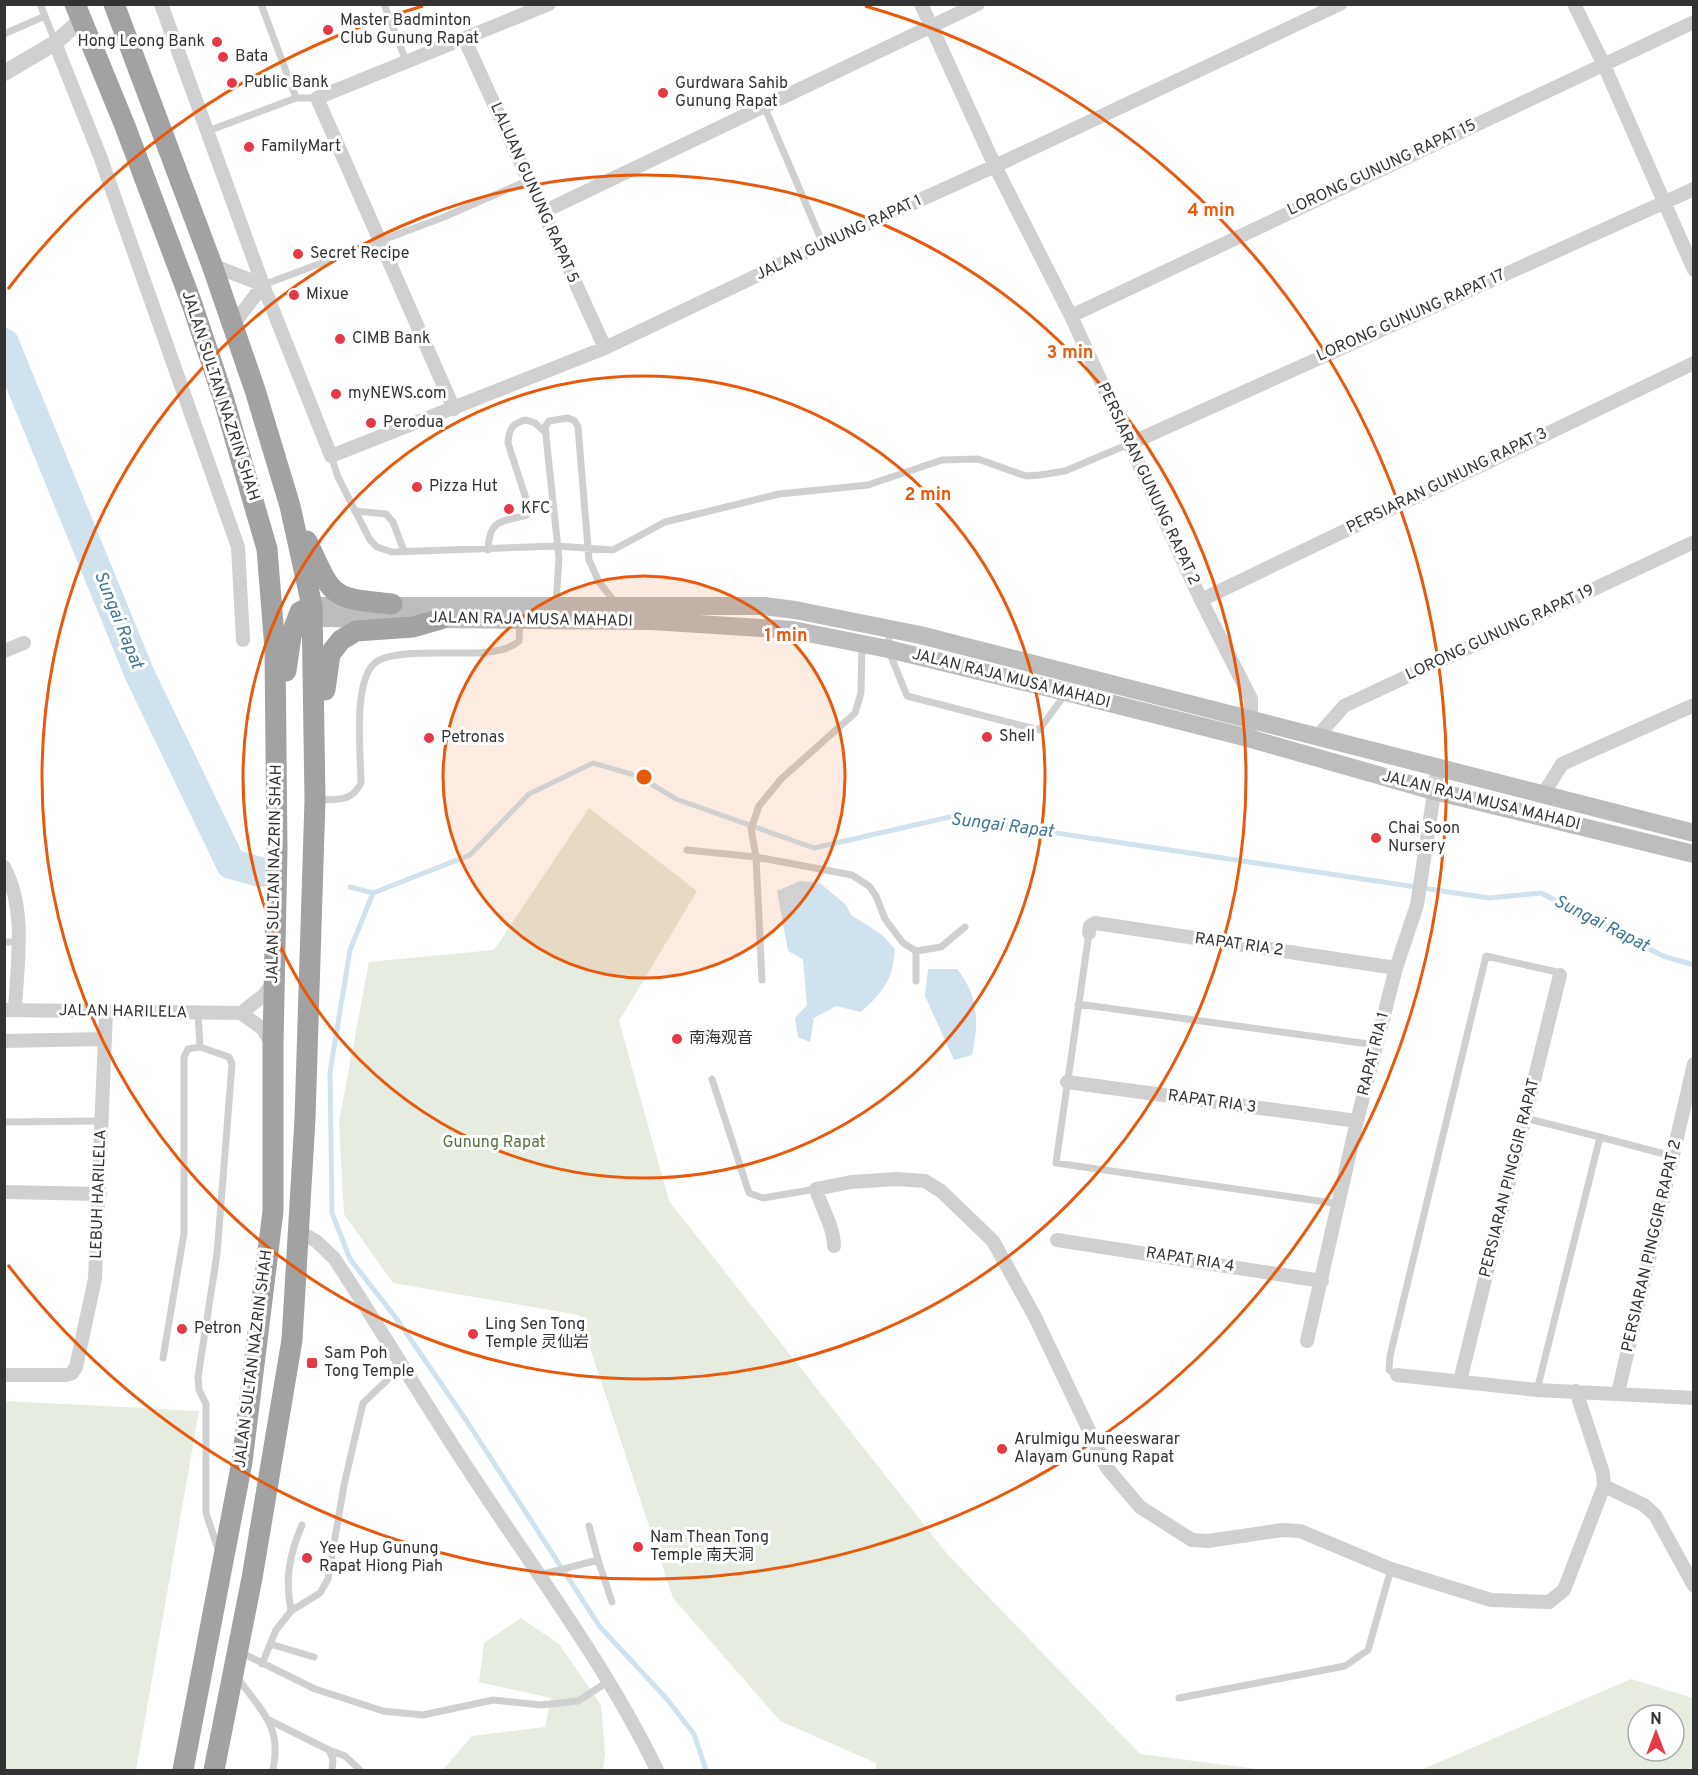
<svg xmlns="http://www.w3.org/2000/svg" width="1698" height="1775" viewBox="0 0 1698 1775" font-family="Overpass,'Noto Sans SC',sans-serif">
<style>
.green{fill:#e6ecdf;fill-rule:evenodd}
.water{fill:#cfe2ee}
.lines{fill:none;stroke-linecap:round;stroke-linejoin:round}
.stream{stroke:#cfe2ee;stroke-width:5}
.river{stroke:#cfe2ee;stroke-width:30}
.service{stroke:#d0d0d0;stroke-width:7}
.minor{stroke:#d0d0d0;stroke-width:14}
.tertiary{stroke:#d0d0d0;stroke-width:16}
.secondary{stroke:#bdbdbd;stroke-width:18}
.trunk{stroke:#a2a2a2;stroke-width:21}
.ring{fill:none;stroke:#e8590c;stroke-width:3}
.poi-dot{fill:#e63946;stroke:#fff;stroke-width:2}
.labels{text-anchor:middle;dominant-baseline:central;stroke-width:6;stroke-linejoin:round;paint-order:stroke}
.poi-label{font-size:16px;fill:#333;stroke:#fff;text-anchor:start}
.street-label{font-size:16px;fill:#333;stroke:#fff}
.park-label{font-size:16px;fill:#56703f;stroke:#fff}
.water-label{font-size:18px;font-style:italic;fill:#3f7597;stroke:#fff}
.centre{fill:#e8590c;stroke:#fff;stroke-width:3}
.ring-label{font-size:18px;text-anchor:middle;font-weight:bold;fill:#e8590c;stroke:#fff;stroke-width:6;stroke-linejoin:round;paint-order:stroke}
</style>
<rect width="100%" height="100%" fill="#fff"/>
<!-- green -->
<path class="green" d="M589,808L697,891L619,1021L669,1201L948,1555L1140,1754L1264,1770H876V1763L780,1721L673,1598L579,1315L393,1283L344,1214L339,1122L369,962L494,950Z
M5,1401L199,1411L136,1770H5Z
M521,1618L559,1644L601,1705L605,1753L603,1770H443L472,1736L545,1727L551,1698L479,1682L484,1643Z
M1631,1679L1693,1698V1770H1421ZM1638,1715H1674V1751H1638Z"/>
<!-- water -->
<path class="water" d="M800,881L820,883L846,905L851,915L881,934L895,949C893,980 883,992 861,1012L836,1006L814,1018L810,1042L798,1037L795,1018L807,1005L803,959L788,951L777,891Z
M928,969H957C979,996 979,1023 972,1055L954,1060L925,996Z"/>
<g class="lines">
<!-- stream -->
<path class="stream" d="M350,887L373,893L470,855L529,794L593,763L638,776L676,799L814,848L950,817L1489,898L1541,893L1663,956L1694,965
M373,893L350,950L330,1072L332,1213L350,1259L396,1318L466,1420L600,1627L666,1698L694,1734L706,1770"/>
<!-- river -->
<path class="river" d="M4,343L140,675L231,864L260,872"/>
<!-- service -->
<path class="service" d="M40,4L55,41
M261,4L296,98
M384,4L406,61
M4,34L45,16
M764,106L823,244
M208,131L296,98H317
M263,285L444,217L529,180
M331,456L338,477L370,540L377,547L392,552L557,546L613,550L665,522L779,494L868,485L942,460L978,459L1026,476L1040,475L1065,471L1129,444
M355,511L386,514L393,522L404,551
M488,550C489,519 501,522 527,515L529,508L508,443C509,429 512,423 526,420L535,423L546,433
M556,605L559,558L545,427L549,421L568,418L575,421L578,427L589,560L599,582L615,602
M890,629L888,649L907,696L1039,730L1066,693
M317,800C337,799 351,803 361,783C361,755 352,680 376,662C393,649 453,654 476,653C490,652 508,651 519,641L520,622
M687,850L756,857L852,875L869,886L876,896L885,919L903,943L916,951L941,947L965,927
M1089,933L1056,1163L1340,1204
M4,942H19
M916,951V981
M762,980L756,857L751,829L759,806L781,779L855,713L861,693L862,645
M1078,1004L1376,1045
M198,1013L200,1047L229,1057L232,1064L217,1254L198,1377L199,1390L206,1404V1513L218,1549
M712,1079L749,1193L763,1198L816,1189
M1525,1118L1600,1137
M4,1122L101,1121
M163,1358L184,1233V1057L188,1049L200,1047
M1397,1375L1389,1370L1390,1356L1486,956L1557,972L1560,975
M1537,1390L1600,1137L1672,1156
M598,1560L612,1602
M540,1575L598,1560L589,1526
M291,1611C285,1579 289,1555 302,1525
M270,1644L314,1657
M240,1652L315,1689L383,1711L423,1715L493,1700L541,1705L578,1701L609,1681
M262,1664L276,1630L291,1611L320,1593L328,1579L344,1485L363,1403L401,1367
M237,1677C262,1712 282,1726 273,1770
M1179,1698L1345,1666L1368,1650L1391,1569
M267,1719L329,1750L333,1760L332,1770
M329,1750L345,1756L360,1770"/>
<!-- minor -->
<path class="minor" d="M161,4L263,285L331,456L605,348L823,244L995,166L1340,4
M921,4L995,166L1071,316L1201,600L1251,699V727
M1574,4L1603,63L1694,270
M464,38L605,348
M55,43L100,156L238,547L243,640
M543,212L978,4
M212,265L263,285
M1071,316L1694,22
M233,325L263,285
M454,409L317,98L549,4
M1129,444L1694,189
M1201,600L1694,363
M4,651L24,643
M1317,737L1344,706L1694,542
M1544,793L1562,764L1694,705
M4,867C27,910 17,963 15,1010
M1089,933L1090,926L1095,923L1396,968
M4,1010L241,1013L263,1029L271,1043
M241,1013L264,995L274,981
M4,1041L103,1039
M1067,1082L1357,1121
M4,1192L100,1194
M298,1231L316,1241L334,1258C383,1332 427,1408 476,1481C539,1577 607,1667 657,1770
M1057,1240L1322,1281
M834,1246C834,1227 821,1207 816,1189L851,1182L897,1179L925,1181L941,1191L993,1241L1035,1317L1107,1468L1140,1507L1192,1540L1208,1541L1282,1530L1300,1531L1391,1569L1491,1600L1549,1602L1564,1590L1604,1486L1603,1473L1576,1391
M1307,1341L1357,1121L1396,968L1417,905L1438,767
M4,1375H66L72,1373L76,1367L95,1279L106,1012
M1397,1375L1537,1390L1694,1398
M1460,1381L1560,975
M1618,1393L1694,1064
M1604,1486L1644,1505L1655,1515L1694,1586"/>
<!-- tertiary -->
<path class="tertiary" d="M4,73L55,43L81,20"/>
<!-- secondary -->
<path class="secondary" d="M312,606H764L795,610L920,635L1694,833
M312,618L652,621L793,630L888,649L1066,692L1248,738L1434,791L1694,854"/>
<!-- trunk -->
<path class="trunk" d="M75,4L125,126L192,304L223,397L267,549L275,649L277,850L273,1045V1211L242,1462L183,1770
M114,4L212,265L255,390L290,506L312,606L315,800L305,1119L292,1340L252,1578L214,1770
M307,541C333,598 330,598 392,604
M286,671L291,636L300,612L312,606
M325,690L330,654L341,640L356,631L413,627L441,619"/>
</g>
<!-- distance rings -->
<circle cx="644" cy="777" r="201" fill="#e8590c" fill-opacity=".12"/>
<g class="ring">
<circle cx="644" cy="777" r="201"/>
<circle cx="644" cy="777" r="401"/>
<circle cx="644" cy="777" r="602"/>
<path d="M8 289A802 802 0 0 1 423 6M865 6A802 802 0 1 1 8 1265"/>
</g>
<!-- markers -->
<g class="poi-dot">
<circle cx="328" cy="30" r="6"/>
<circle cx="217" cy="42" r="6"/>
<circle cx="223" cy="57" r="6"/>
<circle cx="232" cy="83" r="6"/>
<circle cx="663" cy="93" r="6"/>
<circle cx="249" cy="147" r="6"/>
<circle cx="298" cy="254" r="6"/>
<circle cx="294" cy="295" r="6"/>
<circle cx="340" cy="339" r="6"/>
<circle cx="336" cy="394" r="6"/>
<circle cx="371" cy="423" r="6"/>
<circle cx="417" cy="487" r="6"/>
<circle cx="509" cy="509" r="6"/>
<circle cx="987" cy="737" r="6"/>
<circle cx="429" cy="738" r="6"/>
<circle cx="1376" cy="838" r="6"/>
<circle cx="677" cy="1039" r="6"/>
<circle cx="182" cy="1329" r="6"/>
<circle cx="473" cy="1334" r="6"/>
<rect x="306" y="1357" width="12" height="12" rx="3"/>
<circle cx="1002" cy="1449" r="6"/>
<circle cx="638" cy="1547" r="6"/>
<circle cx="307" cy="1558" r="6"/>
</g>
<g class="labels">
<!-- poi labels -->
<g class="poi-label">
<text x="340" y="21">Master Badminton<tspan x="340" dy="18">Club Gunung Rapat</tspan></text>
<text x="205" y="42" text-anchor="end">Hong Leong Bank</text>
<text x="235" y="57">Bata</text>
<text x="244" y="83">Public Bank</text>
<text x="675" y="84">Gurdwara Sahib<tspan x="675" dy="18">Gunung Rapat</tspan></text>
<text x="261" y="147">FamilyMart</text>
<text x="310" y="254">Secret Recipe</text>
<text x="306" y="295">Mixue</text>
<text x="352" y="339">CIMB Bank</text>
<text x="348" y="394">myNEWS.com</text>
<text x="383" y="423">Perodua</text>
<text x="429" y="487">Pizza Hut</text>
<text x="521" y="509">KFC</text>
<text x="999" y="737">Shell</text>
<text x="441" y="738">Petronas</text>
<text x="1388" y="829">Chai Soon<tspan x="1388" dy="18">Nursery</tspan></text>
<text x="689" y="1039">南海观音</text>
<text x="485" y="1325">Ling Sen Tong<tspan x="485" dy="18">Temple 灵仙岩</tspan></text>
<text x="194" y="1329">Petron</text>
<text x="324" y="1354">Sam Poh<tspan x="324" dy="18">Tong Temple</tspan></text>
<text x="1014" y="1440">Arulmigu Muneeswarar<tspan x="1014" dy="18">Alayam Gunung Rapat</tspan></text>
<text x="650" y="1538">Nam Thean Tong<tspan x="650" dy="18">Temple 南天洞</tspan></text>
<text x="319" y="1549">Yee Hup Gunung<tspan x="319" dy="18">Rapat Hiong Piah</tspan></text>
</g>
<!-- street labels -->
<g class="street-label">
<text transform="translate(1382 168) rotate(-25)">LORONG GUNUNG RAPAT 15</text>
<text transform="translate(534 193) rotate(66)">LALUAN GUNUNG RAPAT 5</text>
<text transform="translate(839 238) rotate(-25)">JALAN GUNUNG RAPAT 1</text>
<text transform="translate(1411 316) rotate(-24)">LORONG GUNUNG RAPAT 17</text>
<text transform="translate(220 396) rotate(72)">JALAN SULTAN NAZRIN SHAH</text>
<text transform="translate(1447 481) rotate(-26)">PERSIARAN GUNUNG RAPAT 3</text>
<text transform="translate(1148 484) rotate(65)">PERSIARAN GUNUNG RAPAT 2</text>
<text transform="translate(531 620) rotate(1)">JALAN RAJA MUSA MAHADI</text>
<text transform="translate(1500 633) rotate(-25)">LORONG GUNUNG RAPAT 19</text>
<text transform="translate(1011 679) rotate(14)">JALAN RAJA MUSA MAHADI</text>
<text transform="translate(1481 801) rotate(14)">JALAN RAJA MUSA MAHADI</text>
<text transform="translate(275 874) rotate(-89)">JALAN SULTAN NAZRIN SHAH</text>
<text transform="translate(1239 945) rotate(8)">RAPAT RIA 2</text>
<text transform="translate(123 1012) rotate(1)">JALAN HARILELA</text>
<text transform="translate(1374 1054) rotate(-76)">RAPAT RIA 1</text>
<text transform="translate(1212 1102) rotate(8)">RAPAT RIA 3</text>
<text transform="translate(1510 1178) rotate(-76)">PERSIARAN PINGGIR RAPAT</text>
<text transform="translate(99 1194) rotate(-88)">LEBUH HARILELA</text>
<text transform="translate(1652 1246) rotate(-77)">PERSIARAN PINGGIR RAPAT 2</text>
<text transform="translate(1190 1260) rotate(9)">RAPAT RIA 4</text>
<text transform="translate(254 1359) rotate(-83)">JALAN SULTAN NAZRIN SHAH</text>
</g>
<!-- park labels -->
<g class="park-label">
<text x="494" y="1143">Gunung Rapat</text>
</g>
<!-- water labels -->
<g class="water-label">
<text transform="translate(118 620) rotate(68)">Sungai Rapat</text>
<text transform="translate(1002 826) rotate(7)">Sungai Rapat</text>
<text transform="translate(1601 924) rotate(27)">Sungai Rapat</text>
</g>
</g>
<circle cx="644" cy="777" r="9" class="centre"/>
<g class="ring-label">
<text x="1211" y="216">4 min</text>
<text x="1070" y="358">3 min</text>
<text x="928" y="500">2 min</text>
<text x="786" y="641">1 min</text>
</g>
<!-- border -->
<rect width="1698" height="1775" fill="none" stroke="#333333" stroke-width="12"/>
<!-- north arrow -->
<g transform="translate(1656 1733)"><circle r="28" fill="#ffffff" stroke="#adadad" stroke-width="1.5"/>
<path d="M0-4.5L10 22L0 15L-10 22Z" fill="#e63946"/>
<text y="-9" font-size="16" font-weight="bold" text-anchor="middle" fill="#333333">N</text>
</g>
</svg>
